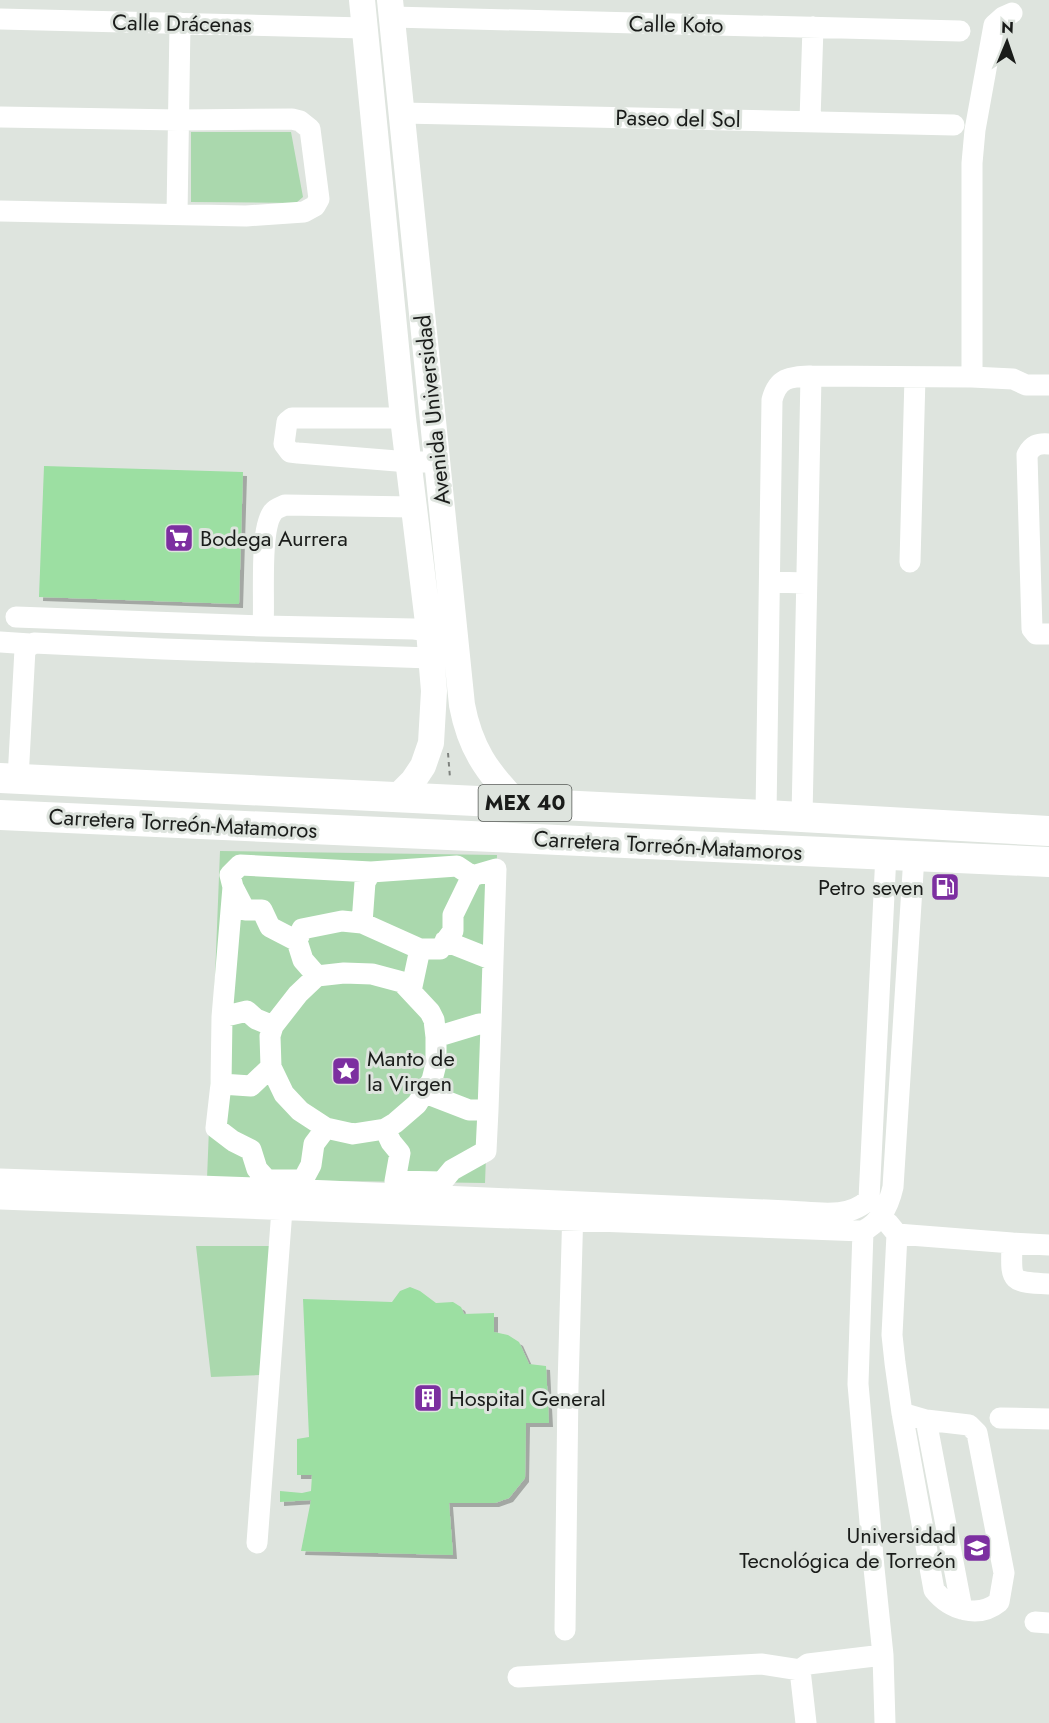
<svg xmlns="http://www.w3.org/2000/svg" width="1049" height="1723" viewBox="0 0 1049 1723" font-family="Jost,sans-serif">
<style>
.green{fill:#aad8ad}
.building{fill:#9cdfa2;filter:url(#shadow)}
.lines{fill:none;stroke-linecap:round;stroke-linejoin:round}
.path{stroke:#7e827e;stroke-width:2;stroke-dasharray:4.5 4.5;stroke-linecap:butt}
.minor{stroke:#fff;stroke-width:21}
.major{stroke:#fff;stroke-width:26}
.highway{stroke:#fff;stroke-width:30}
.labels{text-anchor:middle;dominant-baseline:central;stroke-width:6;stroke-linejoin:round;paint-order:stroke}
.shield{fill:#dee4de;stroke:#555855;stroke-width:1.5}
.shield-label{font-size:21px;font-weight:bold;fill:#1a1c1a}
.street-label{font-size:22px;fill:#1a1c1a;stroke:#dee4de}
.poi-label{font-size:22px;fill:#1a1c1a;stroke:#dee4de;text-anchor:start}
</style>
<defs>
<filter id="shadow"><feDropShadow dx="4" dy="4" stdDeviation="0" flood-color="#0004"/></filter>
</defs>
<rect width="100%" height="100%" fill="#dee4de"/>
<!-- green -->
<path class="green" d="M191,132H291L303,197L296,203L191,202Z
M220,851L497,855L485,1183L207,1179Z
M196,1246H272L260,1375L211,1377Z"/>
<!-- building -->
<path class="building" d="M44,466L243,472L239,604L39,597Z
M410,1287L420,1291L436,1303L453,1302L461,1307L464,1314L494,1313V1332L508,1335L519,1342L529,1364L546,1366L549,1423H526L525,1478L509,1498L495,1503H449L453,1555L301,1551L311,1500L280,1502V1491L302,1493L311,1491L312,1475H297V1439L309,1437L303,1299L392,1302L400,1291Z"/>
<g class="lines">
<!-- path -->
<path class="path" d="M448,753L450,778"/>
<!-- minor -->
<path class="minor" d="M392,17L960,31
M0,19L364,28
M402,113L954,125
M0,117L179,120L292,119L300,121L310,129L319,199L315,206L304,212L246,216L0,211
M810,120L813,27
M177,215L180,23
M972,377V163L975,130L994,25L1003,17L1012,13
M403,418H292L287,422L284,444L290,452L298,453L409,462H437
M1049,444C1038,443 1032,445 1027,455L1032,629L1036,634H1049
M414,507L285,505C281,507 276,508 273,512C259,529 265,601 263,626L414,629L429,631
M910,562L915,377
M770,582L806,583
M16,617L263,626
M0,642L30,644
M18,779L25,649L34,643L163,649L431,658
M766,815L772,400C778,377 790,377 811,376L972,377L1013,379L1026,385H1049
M802,817L811,376
M233,887L222,1017L247,1011L256,1019L273,1026
M362,923L420,949H440L453,931V915L472,876L457,866L371,872
M297,941L302,929L342,921L362,923L365,882L371,872L240,865L230,875L233,887L245,910H262L270,927L297,941L303,960L317,976L344,973L372,974L402,982L430,1012L434,1020L436,1037V1064L432,1080L417,1104L395,1123L385,1129L353,1134L326,1128L300,1111L284,1094L271,1067L270,1036L273,1026L298,994L317,976
M445,941L493,960L496,869L472,876
M411,991L420,949
M222,1017L221,1084L251,1086L271,1067
M436,1037L479,1024L491,1025L493,960
M221,1084L216,1128L233,1141L251,1150L257,1169L267,1180H303L311,1165L314,1144L326,1128
M425,1093L469,1110H488L491,1025
M385,1129L391,1142L400,1153L395,1181L442,1182L452,1170L486,1151L488,1110
M0,1179L283,1189L788,1211C815,1212 849,1220 869,1199L886,854
M0,1199L863,1231C881,1222 889,1205 893,1187L914,856
M888,1223L897,1234L1012,1243C1011,1282 1009,1282 1049,1284
M863,1231L858,1384L874,1568L883,1655L885,1723
M897,1234L892,1335L895,1363L902,1413L934,1590C950,1610 978,1619 999,1602L1004,1573L977,1433L969,1425L926,1420L902,1413
M1012,1243L1049,1245
M1000,1418L1049,1419
M926,1420L962,1609
M257,1543L283,1196
M1035,1622L1049,1623
M565,1630L568,1387L573,1207
M518,1677L761,1664L800,1670
M806,1723L800,1670L808,1664L883,1655"/>
<!-- major -->
<path class="major" d="M362,0L403,418L429,631L434,691L431,743L423,766L413,781L397,797
M390,0L462,705C470,748 487,772 517,803"/>
<!-- highway -->
<path class="highway" d="M0,778L766,815L1049,831
M0,815L1049,862"/>
</g>
<!-- icons -->
<defs>
<g id="supermarket-square" transform="scale(1.5)"><rect x="-9" y="-9" width="18" height="18" rx="4" fill="#7c2fa0" stroke="#dee4de"/><path d="M-6-5.5h2.5l.6 2H6L4.5 2H-2.5L-4.4-4H-6ZM-1.5 3.2a1.3 1.3 0 1 0 .1 0ZM3 3.2a1.3 1.3 0 1 0 .1 0Z" fill="#fff"/></g>
<g id="fuel-square" transform="scale(1.5)"><rect x="-9" y="-9" width="18" height="18" rx="4" fill="#7c2fa0" stroke="#dee4de"/><path d="M-5.5-6h7V0h2V4h1.3V-2.5L3-4.5l.8-.8L6-3V5H2.5V1h-1V6h-7ZM-4.2-4.7v3.2H.2V-4.7Z" fill="#fff"/></g>
<g id="sight-square" transform="scale(1.5)"><rect x="-9" y="-9" width="18" height="18" rx="4" fill="#7c2fa0" stroke="#dee4de"/><path d="M0-6L1.8-2.2L6-1.7L2.9 1.2L3.7 5.4L0 3.3L-3.7 5.4L-2.9 1.2L-6-1.7L-1.8-2.2Z" fill="#fff"/></g>
<g id="building-square" transform="scale(1.5)"><rect x="-9" y="-9" width="18" height="18" rx="4" fill="#7c2fa0" stroke="#dee4de"/><path d="M-4-6H4V6H1V3H-1V6H-4ZM-2.5-4.3h1.7v1.8h-1.7ZM.8-4.3h1.7v1.8H.8ZM-2.5-1h1.7V.8h-1.7ZM.8-1h1.7V.8H.8Z" fill="#fff"/></g>
<g id="university-square" transform="scale(1.5)"><rect x="-9" y="-9" width="18" height="18" rx="4" fill="#7c2fa0" stroke="#dee4de"/><path d="M0-5L7-2L0 1L-7-2ZM-4 1L0 2.5L4 1V4Q0 6-4 4Z" fill="#fff"/></g>
</defs>
<g fill-rule="evenodd">
<use href="#supermarket-square" x="179" y="538"/>
<use href="#fuel-square" x="945" y="887"/>
<use href="#sight-square" x="346" y="1071"/>
<use href="#building-square" x="428" y="1398"/>
<use href="#university-square" x="977" y="1548"/>
</g>
<g class="labels">
<!-- shield labels -->
<rect class="shield" x="478.5" y="785" width="93" height="36" rx="4.5"/>
<g class="shield-label">
<text x="525" y="803">MEX 40</text>
</g>
<!-- street labels -->
<g class="street-label">
<text transform="translate(182 23) rotate(1)">Calle Drácenas</text>
<text transform="translate(676 24) rotate(1)">Calle Koto</text>
<text transform="translate(678 118) rotate(1)">Paseo del Sol</text>
<text transform="translate(432 410) rotate(-96)">Avenida Universidad</text>
<text transform="translate(183 823) rotate(3)">Carretera Torreón-Matamoros</text>
<text transform="translate(668 845) rotate(3)">Carretera Torreón-Matamoros</text>
</g>
<!-- poi labels -->
<g class="poi-label">
<text x="200" y="538">Bodega Aurrera</text>
<text x="924" y="887" text-anchor="end">Petro seven</text>
<text x="367" y="1058">Manto de<tspan x="367" dy="25">la Virgen</tspan></text>
<text x="449" y="1398">Hospital General</text>
<text x="956" y="1535" text-anchor="end">Universidad<tspan x="956" dy="25">Tecnológica de Torreón</tspan></text>
</g>
</g>
<!-- north arrow -->
<g transform="translate(1007 42) rotate(2)" stroke="#dee4de" stroke-width="4.5" paint-order="stroke">
<path d="M0-4.5L10 22L0 15L-10 22Z" fill="#1a1c1a"/>
<text y="-9" font-size="16" font-weight="bold" text-anchor="middle" fill="#1a1c1a">N</text>
</g>
</svg>
